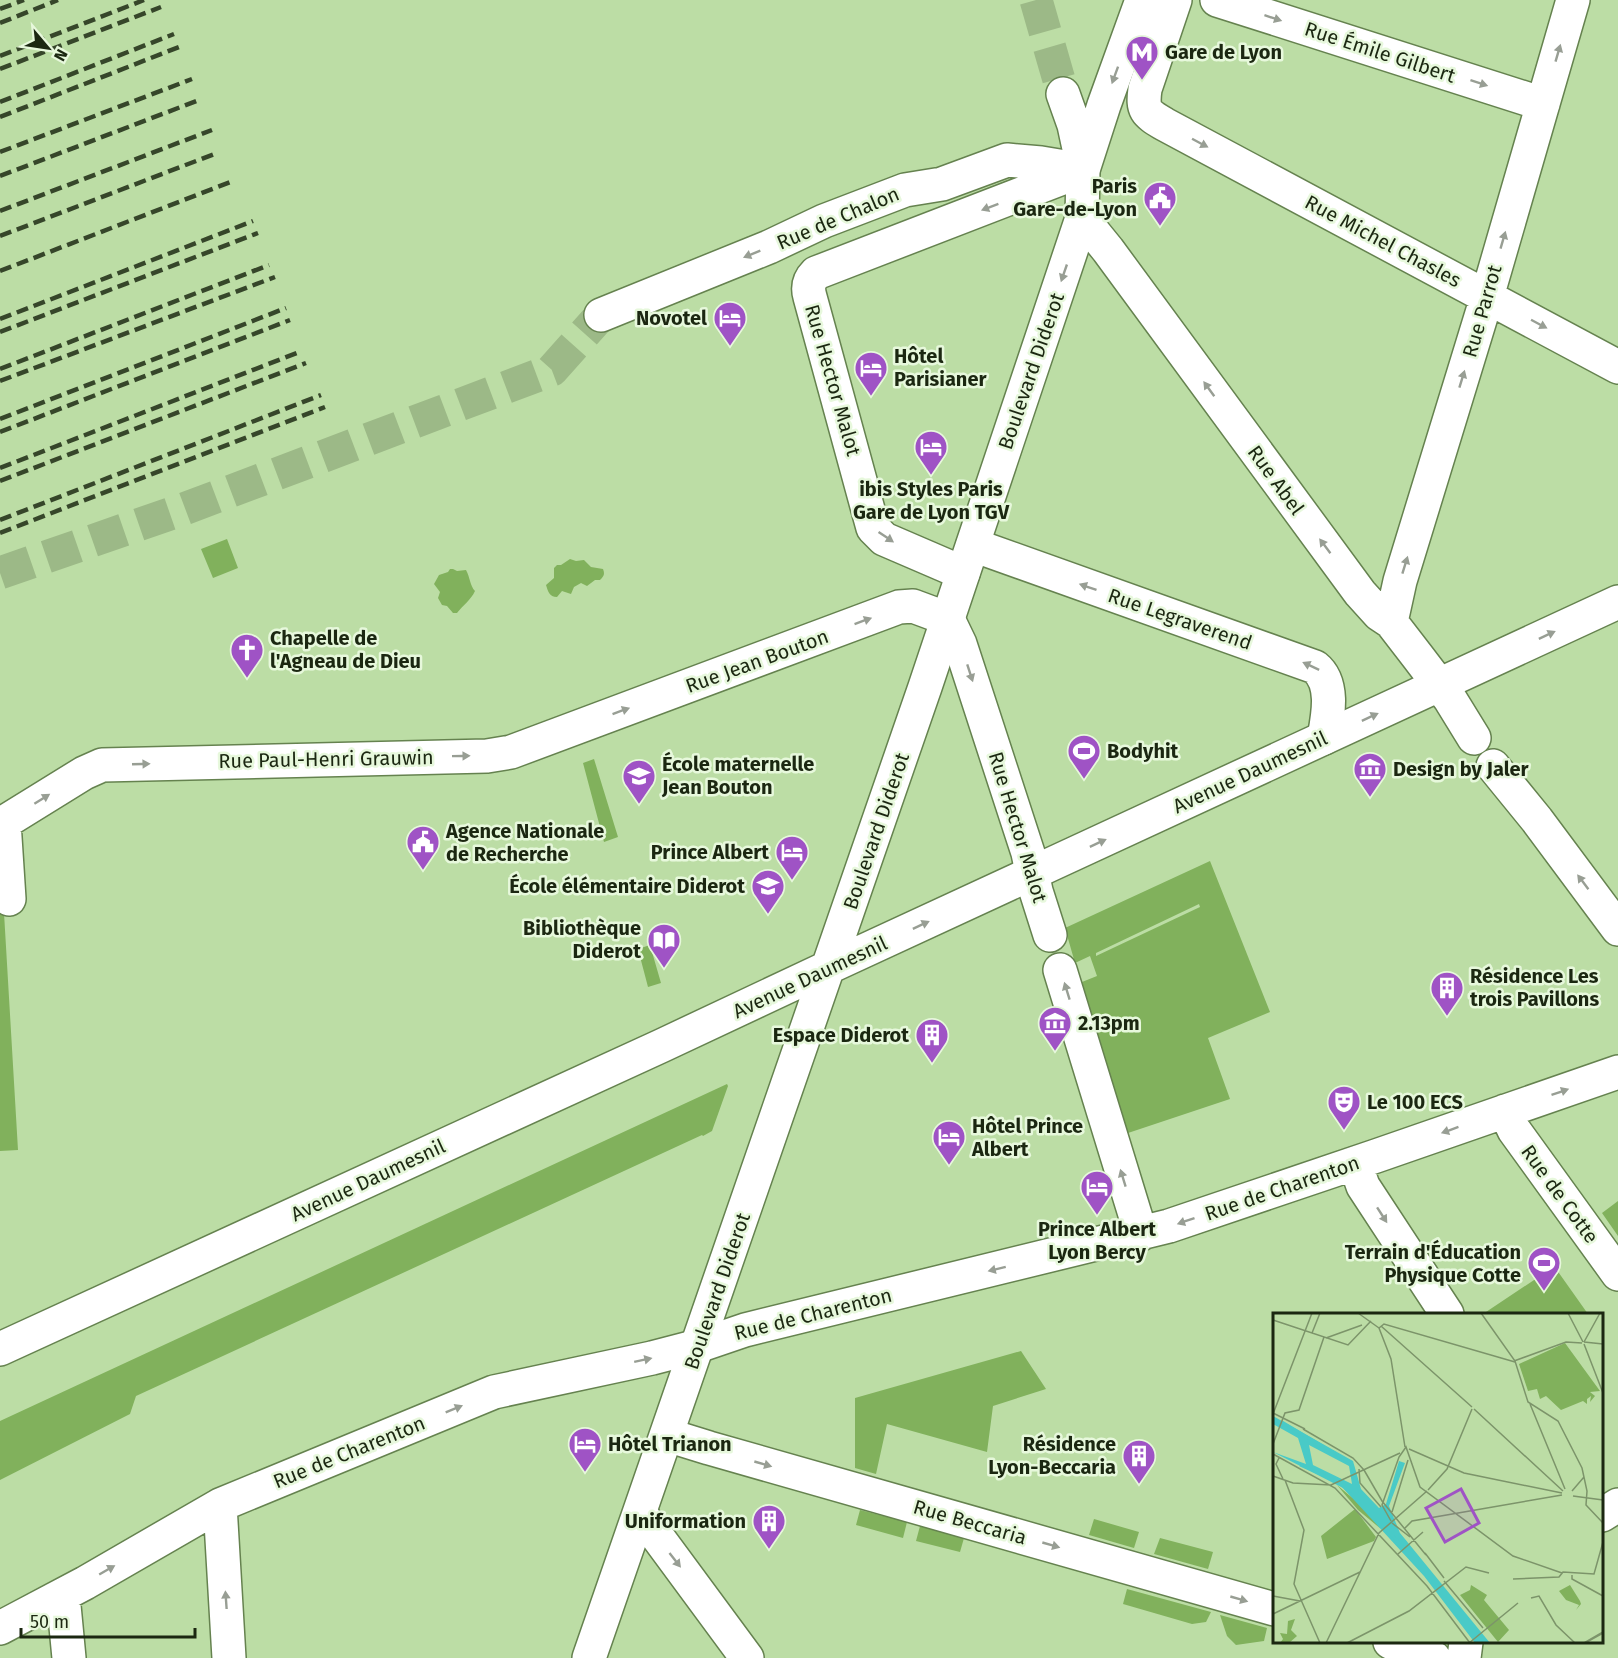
<svg xmlns="http://www.w3.org/2000/svg" width="1618" height="1658" viewBox="0 0 1618 1658" font-family="'Fira Sans',sans-serif">
<style>
.green{fill:#81b15c;fill-rule:evenodd}
.lines{fill:none;stroke-linecap:round;stroke-linejoin:round}
.minor-tunnel{stroke:#9cb987;stroke-width:33;stroke-dasharray:33 16;stroke-linecap:butt}
.major-tunnel{stroke:#9cb987;stroke-width:33;stroke-dasharray:33 16;stroke-linecap:butt}
.minor-casing{stroke:#65824f;stroke-width:36}
.major-casing{stroke:#65824f;stroke-width:36}
.minor{stroke:#fff;stroke-width:33}
.major{stroke:#fff;stroke-width:33}
.rail{stroke:#36462a;stroke-width:4.5;stroke-dasharray:12 6;stroke-linecap:butt}
.oneway{fill:#989e94}
.labels{text-anchor:middle;dominant-baseline:central;stroke-width:5;stroke-linejoin:round;paint-order:stroke}
.poi-label{font-size:20px;font-weight:bold;fill:#1b2711;stroke:#e7f8dc;text-anchor:start}
.street-label{font-size:20px;fill:#1b2711;stroke:#e7f8dc}
.inset-river{fill:none;stroke:#49cac7;stroke-width:3}
.inset-road{fill:none;stroke:#7c946a;stroke-width:1.5}
.view{fill:#9f53c5;fill-opacity:0.15;stroke:#9f53c5;stroke-width:3}
.inset-edge{fill:none;stroke:#1b2711;stroke-width:3}
</style>
<rect width="100%" height="100%" fill="#bcdda5"/>
<!-- green -->
<path class="green" d="M227,539L238,568L213,578L201,549Z
M570,559L576,561L584,560L591,567L603,569C605,574 604,576 600,580H595L587,586L581,583L574,587L571,594L562,591L557,597C549,597 548,591 546,585L554,578V568L557,565H561Z
M450,569H453L457,571L466,570C470,577 470,586 475,591C471,600 463,605 457,613H453L447,606L442,605L438,598L440,592L434,584L439,575L448,572Z
M594,759L618,837L604,842L583,763Z
M1210,861L1270,1012L1208,1038L1230,1099L1128,1133L1082,982L1097,976L1090,956L1075,963L1065,928ZM1199,904L1200,907L1096,956V953Z
M0,879H2L18,1150L0,1151Z
M650,945L661,983L648,987L638,949Z
M727,1084L728,1086L712,1131L703,1136L702,1135L136,1396L130,1414L0,1480V1421Z
M1618,1201V1236L1602,1213Z
M1554,1266L1588,1314H1483L1549,1270Z
M1021,1351L1046,1389L993,1406L987,1452L887,1424L876,1474L855,1468V1398Z
M860,1510L907,1522L903,1538L856,1525Z
M1094,1519L1139,1532L1134,1548L1089,1535Z
M920,1526L964,1538L960,1552L916,1541Z
M1160,1538L1213,1552L1208,1569L1154,1554Z
M1127,1589L1211,1612L1206,1622L1192,1624L1123,1604Z
M1220,1615L1267,1628L1264,1641L1236,1645L1227,1636Z"/>
<g class="lines">
<!-- minor-tunnel -->
<path class="minor-tunnel" d="M0,573L181,510L552,370L601,315"/>
<!-- major-tunnel -->
<path class="major-tunnel" d="M1036,0L1063,94"/>
<!-- minor casing -->
<g class="minor-casing">
<path id="minor" d="M1175,0L1145,89C1142,111 1146,113 1164,124L1618,367
M1217,0L1543,104
M1082,218L1108,250L1360,593L1379,614L1391,622L1418,657L1450,699L1474,738
M601,315L769,247L824,221L905,190L942,184L1007,160L1041,163L1083,170
M973,545L1315,667C1335,683 1328,716 1324,738
M963,573L884,539L873,528L810,297C807,287 809,280 816,273L1083,170
M1391,622L1400,581L1487,297L1573,0
M1493,766L1537,820L1618,929
M4,822L9,899
M0,825L84,773L102,765L487,756L511,752L899,607L913,606L948,619L960,644L1028,853L1036,891L1050,935
M1060,970L1141,1234
M1505,1111L1514,1130L1618,1274
M1355,1163L1363,1186L1447,1314
M667,1435L709,1448L1274,1609
M220,1505L229,1658
M640,1513L747,1658
M1602,1515L1618,1505
M63,1595L69,1658
M0,1628L85,1583L220,1505L494,1392L652,1358L698,1346L745,1330L1169,1226L1376,1156L1618,1072
M1390,1642L1406,1650L1434,1658
M1464,1658L1466,1642"/>
</g>
<!-- major casing -->
<g class="major-casing">
<path id="major" d="M1063,94L1074,125L1083,167
M0,1349L661,1046L829,967L1618,602
M589,1658L925,687L1082,218L1083,170L1104,105L1142,0"/>
</g>
<!-- minor -->
<use href="#minor" class="minor"/>
<!-- major -->
<use href="#major" class="major"/>
<!-- rail -->
<path class="rail" d="M0,9L24,0
M0,23L58,0
M0,56L144,0
M0,69L161,7
M0,102L174,34
M0,117L179,47
M0,152L192,79
M0,176L199,100
M0,211L212,130
M0,236L217,153
M0,271L233,181
M0,319L253,221
M0,332L258,233
M0,369L269,265
M0,381L275,277
M0,419L286,308
M0,432L290,320
M0,468L302,351
M0,481L306,363
M0,520L321,395
M0,533L325,407"/>
</g>
<!-- one-way arrows -->
<defs><path id="oneway-solid" d="M-6-.8H1V-3.2L6.5 0L1 3.2V.8H-6Z" transform="scale(1.5)"/></defs>
<g class="oneway">
<use href="#oneway-solid" transform="translate(1273 18) rotate(18)"/>
<use href="#oneway-solid" transform="translate(1558 53) rotate(-74)"/>
<use href="#oneway-solid" transform="translate(1115 75) rotate(110)"/>
<use href="#oneway-solid" transform="translate(1479 83) rotate(18)"/>
<use href="#oneway-solid" transform="translate(1200 143) rotate(28)"/>
<use href="#oneway-solid" transform="translate(990 207) rotate(159)"/>
<use href="#oneway-solid" transform="translate(1503 240) rotate(-74)"/>
<use href="#oneway-solid" transform="translate(752 254) rotate(158)"/>
<use href="#oneway-solid" transform="translate(1064 273) rotate(109)"/>
<use href="#oneway-solid" transform="translate(1539 324) rotate(28)"/>
<use href="#oneway-solid" transform="translate(1462 379) rotate(-73)"/>
<use href="#oneway-solid" transform="translate(1209 389) rotate(-126)"/>
<use href="#oneway-solid" transform="translate(886 537) rotate(34)"/>
<use href="#oneway-solid" transform="translate(1325 546) rotate(-127)"/>
<use href="#oneway-solid" transform="translate(1405 565) rotate(-73)"/>
<use href="#oneway-solid" transform="translate(1088 587) rotate(-161)"/>
<use href="#oneway-solid" transform="translate(863 621) rotate(-20)"/>
<use href="#oneway-solid" transform="translate(1547 635) rotate(-25)"/>
<use href="#oneway-solid" transform="translate(1311 666) rotate(-155)"/>
<use href="#oneway-solid" transform="translate(970 673) rotate(72)"/>
<use href="#oneway-solid" transform="translate(621 711) rotate(-20)"/>
<use href="#oneway-solid" transform="translate(1370 717) rotate(-25)"/>
<use href="#oneway-solid" transform="translate(461 756) rotate(-1)"/>
<use href="#oneway-solid" transform="translate(141 764) rotate(-2)"/>
<use href="#oneway-solid" transform="translate(42 799) rotate(-32)"/>
<use href="#oneway-solid" transform="translate(1098 843) rotate(-25)"/>
<use href="#oneway-solid" transform="translate(1583 882) rotate(-127)"/>
<use href="#oneway-solid" transform="translate(921 925) rotate(-25)"/>
<use href="#oneway-solid" transform="translate(1067 991) rotate(-107)"/>
<use href="#oneway-solid" transform="translate(1560 1092) rotate(-19)"/>
<use href="#oneway-solid" transform="translate(1450 1130) rotate(160)"/>
<use href="#oneway-solid" transform="translate(1123 1178) rotate(-107)"/>
<use href="#oneway-solid" transform="translate(1382 1215) rotate(57)"/>
<use href="#oneway-solid" transform="translate(1186 1221) rotate(161)"/>
<use href="#oneway-solid" transform="translate(997 1269) rotate(166)"/>
<use href="#oneway-solid" transform="translate(643 1360) rotate(-12)"/>
<use href="#oneway-solid" transform="translate(454 1409) rotate(-22)"/>
<use href="#oneway-solid" transform="translate(763 1464) rotate(16)"/>
<use href="#oneway-solid" transform="translate(1051 1545) rotate(16)"/>
<use href="#oneway-solid" transform="translate(675 1560) rotate(52)"/>
<use href="#oneway-solid" transform="translate(107 1570) rotate(-30)"/>
<use href="#oneway-solid" transform="translate(1239 1599) rotate(16)"/>
<use href="#oneway-solid" transform="translate(226 1600) rotate(-94)"/>
</g>
<!-- icons -->
<defs>
<g id="metro-pin" transform="scale(1.725)"><path d="M0 17L-7.5 6A9.5 9.5 0 1 1 7.5 6Z" fill="#9f53c5" stroke="#e7f8dc"/><path d="M-5.5 5V-5H-3L0 0L3-5H5.5V5H3V-.5L0 4L-3-.5V5Z" fill="#fff"/></g>
<g id="civic-pin" transform="scale(1.725)"><path d="M0 17L-7.5 6A9.5 9.5 0 1 1 7.5 6Z" fill="#9f53c5" stroke="#e7f8dc"/><path d="M-.6-6.5H3V-4.5H.6V-3L4-1V1h2V6H-6V1h2V-1L-.6-3ZM-1.2 2.5V6h2.4V2.5Z" fill="#fff"/></g>
<g id="hotel-pin" transform="scale(1.725)"><path d="M0 17L-7.5 6A9.5 9.5 0 1 1 7.5 6Z" fill="#9f53c5" stroke="#e7f8dc"/><path d="M-6-4.5h1.5V1H6V5H4.5V3h-9V5H-6ZM-4 0a1.8 1.8 0 1 1 3.6 0ZM.5 0V-2.5h3Q6-2.5 6 0Z" fill="#fff"/></g>
<g id="church-pin" transform="scale(1.725)"><path d="M0 17L-7.5 6A9.5 9.5 0 1 1 7.5 6Z" fill="#9f53c5" stroke="#e7f8dc"/><path d="M-1.2-6h2.4v3.5h3.3v2.4h-3.3V6h-2.4V-.1h-3.3v-2.4h3.3Z" fill="#fff"/></g>
<g id="stadium-pin" transform="scale(1.725)"><path d="M0 17L-7.5 6A9.5 9.5 0 1 1 7.5 6Z" fill="#9f53c5" stroke="#e7f8dc"/><path d="M0-5a6.5 5 0 1 0 0 10a6.5 5 0 1 0 0-10ZM-3.5-1.8h7v3.6h-7Z" fill="#fff"/></g>
<g id="museum-pin" transform="scale(1.725)"><path d="M0 17L-7.5 6A9.5 9.5 0 1 1 7.5 6Z" fill="#9f53c5" stroke="#e7f8dc"/><path d="M0-6L6-3V-2H-6V-3ZM-5-1h2V3h-2ZM-1-1h2V3h-2ZM3-1h2V3H3ZM-6 4H6V6H-6Z" fill="#fff"/></g>
<g id="school-pin" transform="scale(1.725)"><path d="M0 17L-7.5 6A9.5 9.5 0 1 1 7.5 6Z" fill="#9f53c5" stroke="#e7f8dc"/><path d="M0-5L7-2L0 1L-7-2ZM-4 1L0 2.5L4 1V4Q0 6-4 4Z" fill="#fff"/></g>
<g id="library-pin" transform="scale(1.725)"><path d="M0 17L-7.5 6A9.5 9.5 0 1 1 7.5 6Z" fill="#9f53c5" stroke="#e7f8dc"/><path d="M-6-4Q-3-5.5-.7-3.5V5Q-3 3-6 4ZM6-4Q3-5.5 .7-3.5V5Q3 3 6 4Z" fill="#fff"/></g>
<g id="building-pin" transform="scale(1.725)"><path d="M0 17L-7.5 6A9.5 9.5 0 1 1 7.5 6Z" fill="#9f53c5" stroke="#e7f8dc"/><path d="M-4-6H4V6H1V3H-1V6H-4ZM-2.5-4.3h1.7v1.8h-1.7ZM.8-4.3h1.7v1.8H.8ZM-2.5-1h1.7V.8h-1.7ZM.8-1h1.7V.8H.8Z" fill="#fff"/></g>
<g id="theatre-pin" transform="scale(1.725)"><path d="M0 17L-7.5 6A9.5 9.5 0 1 1 7.5 6Z" fill="#9f53c5" stroke="#e7f8dc"/><path d="M-5-5.5Q0-4 5-5.5V0Q5 5 0 6Q-5 5-5 0ZM-3.3-2.5H-1v1.5H-3.3ZM1-2.5H3.3v1.5H1ZM-2.8 1Q0 5.5 2.8 1Z" fill="#fff"/></g>
</defs>
<g fill-rule="evenodd">
<use href="#metro-pin" x="1142" y="52"/>
<use href="#civic-pin" x="1160" y="198"/>
<use href="#hotel-pin" x="730" y="318"/>
<use href="#hotel-pin" x="871" y="368"/>
<use href="#hotel-pin" x="931" y="447"/>
<use href="#church-pin" x="247" y="650"/>
<use href="#stadium-pin" x="1084" y="751"/>
<use href="#museum-pin" x="1370" y="769"/>
<use href="#school-pin" x="639" y="776"/>
<use href="#civic-pin" x="423" y="842"/>
<use href="#hotel-pin" x="792" y="852"/>
<use href="#school-pin" x="768" y="886"/>
<use href="#library-pin" x="664" y="940"/>
<use href="#building-pin" x="1447" y="988"/>
<use href="#museum-pin" x="1055" y="1023"/>
<use href="#building-pin" x="932" y="1035"/>
<use href="#theatre-pin" x="1344" y="1102"/>
<use href="#hotel-pin" x="949" y="1137"/>
<use href="#hotel-pin" x="1097" y="1187"/>
<use href="#stadium-pin" x="1544" y="1263"/>
<use href="#hotel-pin" x="585" y="1444"/>
<use href="#building-pin" x="1139" y="1456"/>
<use href="#building-pin" x="769" y="1521"/>
</g>
<g class="labels">
<!-- poi labels -->
<g class="poi-label">
<text x="1165" y="52">Gare de Lyon</text>
<text x="1137" y="186" text-anchor="end">Paris<tspan x="1137" dy="23">Gare-de-Lyon</tspan></text>
<text x="707" y="318" text-anchor="end">Novotel</text>
<text x="894" y="356">Hôtel<tspan x="894" dy="23">Parisianer</tspan></text>
<text x="931" y="489" text-anchor="middle">ibis Styles Paris<tspan x="931" dy="23">Gare de Lyon TGV</tspan></text>
<text x="270" y="638">Chapelle de<tspan x="270" dy="23">l'Agneau de Dieu</tspan></text>
<text x="1107" y="751">Bodyhit</text>
<text x="662" y="764">École maternelle<tspan x="662" dy="23">Jean Bouton</tspan></text>
<text x="1393" y="769">Design by Jaler</text>
<text x="446" y="831">Agence Nationale<tspan x="446" dy="23">de Recherche</tspan></text>
<text x="769" y="852" text-anchor="end">Prince Albert</text>
<text x="745" y="886" text-anchor="end">École élémentaire Diderot</text>
<text x="641" y="928" text-anchor="end">Bibliothèque<tspan x="641" dy="23">Diderot</tspan></text>
<text x="1470" y="976">Résidence Les<tspan x="1470" dy="23">trois Pavillons</tspan></text>
<text x="1078" y="1023">2.13pm</text>
<text x="909" y="1035" text-anchor="end">Espace Diderot</text>
<text x="1367" y="1102">Le 100 ECS</text>
<text x="972" y="1126">Hôtel Prince<tspan x="972" dy="23">Albert</tspan></text>
<text x="1097" y="1229" text-anchor="middle">Prince Albert<tspan x="1097" dy="23">Lyon Bercy</tspan></text>
<text x="1521" y="1252" text-anchor="end">Terrain d'Éducation<tspan x="1521" dy="23">Physique Cotte</tspan></text>
<text x="608" y="1444">Hôtel Trianon</text>
<text x="1116" y="1444" text-anchor="end">Résidence<tspan x="1116" dy="23">Lyon-Beccaria</tspan></text>
<text x="746" y="1521" text-anchor="end">Uniformation</text>
</g>
<!-- street labels -->
<g class="street-label">
<text transform="translate(1380 52) rotate(18)">Rue Émile Gilbert</text>
<text transform="translate(838 218) rotate(-23)">Rue de Chalon</text>
<text transform="translate(1383 241) rotate(28)">Rue Michel Chasles</text>
<text transform="translate(1482 311) rotate(-74)">Rue Parrot</text>
<text transform="translate(1031 371) rotate(-71)">Boulevard Diderot</text>
<text transform="translate(833 380) rotate(74)">Rue Hector Malot</text>
<text transform="translate(1276 480) rotate(54)">Rue Abel</text>
<text transform="translate(1180 619) rotate(19)">Rue Legraverend</text>
<text transform="translate(757 661) rotate(-20)">Rue Jean Bouton</text>
<text transform="translate(326 759) rotate(-1)">Rue Paul-Henri Grauwin</text>
<text transform="translate(1250 772) rotate(-25)">Avenue Daumesnil</text>
<text transform="translate(1018 827) rotate(73)">Rue Hector Malot</text>
<text transform="translate(876 831) rotate(-71)">Boulevard Diderot</text>
<text transform="translate(810 977) rotate(-25)">Avenue Daumesnil</text>
<text transform="translate(368 1180) rotate(-25)">Avenue Daumesnil</text>
<text transform="translate(1282 1188) rotate(-19)">Rue de Charenton</text>
<text transform="translate(1560 1194) rotate(54)">Rue de Cotte</text>
<text transform="translate(717 1291) rotate(-71)">Boulevard Diderot</text>
<text transform="translate(813 1314) rotate(-14)">Rue de Charenton</text>
<text transform="translate(349 1452) rotate(-22)">Rue de Charenton</text>
<text transform="translate(970 1522) rotate(16)">Rue Beccaria</text>
</g>
</g>
<!-- overview -->
<g transform="translate(1273 1313)">
<rect width="330" height="330" fill="#bcdda5"/>
<path d="M292,30L327,78L317,79L322,83L317,89L318,83L314,86V91L310,88L288,97L273,83L267,86L264,76L255,78L246,51ZM64,172L88,192L108,216L85,197ZM82,196L103,224L101,228L54,246L48,223ZM198,272L214,282L211,287L236,317L225,329L187,282L197,277ZM297,272L307,288L308,291L303,297L306,292L293,287L286,278ZM22,306L18,317L24,323L16,330H7L10,326L7,320L14,321L15,308Z" fill="#81b15c"/>
<path d="M0,103L80,148L88,176L106,195L113,191L126,148L132,150L116,193L127,220L217,330H202L151,263L70,175L0,139L33,151L25,125L0,111ZM36,132L76,153L79,171L40,152Z" fill="#49cac7" fill-rule="evenodd"/>
<path class="inset-river" d="M9,109L78,150L81,159M27,152L61,167M81,164L87,179L115,210M68,171L111,214M118,214L133,230M114,217L129,233"/>
<path class="inset-road" d="M85,0L106,15M208,0L242,48L255,89L285,108L309,155L314,178L313,192L330,210M295,0L310,29M0,7L75,32L98,8M108,13L199,94M106,15L111,11L242,49M106,15L118,46L132,134M39,20L47,0M53,25L89,12M311,29L327,0M311,29L330,31M311,31L330,80M241,48L293,29L309,30M257,91L292,176M201,96L290,178M0,100L32,116M0,101L39,0M30,116L80,145L91,157M0,131L12,100L26,97L51,24M136,136L191,160L289,180M0,141L62,175L154,273L197,330M6,145L3,151L10,166M86,156L87,170L108,194M91,157L109,188L153,242M0,163L20,170L58,172L127,140M12,167L31,217L21,271L47,330M155,177L174,156L199,96M299,178L311,164M300,183L330,187M119,199L135,147M118,208L109,192L126,144L133,134L147,174L240,243L289,260M119,210L137,224M132,215L139,208L289,182M152,240L171,265M125,241L150,219M299,262V266L330,283M240,266L286,264L290,259L321,261L330,229M171,268L210,315M0,283L27,288M258,285L266,283L283,312L302,330M0,301L87,259M53,330L106,220L154,178M74,330L136,298L193,254L216,260M196,330L245,290M311,330L330,319M312,330L330,320"/>
<path class="view" d="M188,176L206,210L172,229L153,195Z"/>
<rect width="330" height="330" class="inset-edge"/>
</g>
<!-- north arrow -->
<g transform="translate(48 48) rotate(119)" stroke="#e7f8dc" stroke-width="4.5" paint-order="stroke">
<path d="M0-4.5L10 22L0 15L-10 22Z" fill="#1b2711"/>
<text y="-9" font-size="16" font-weight="bold" text-anchor="middle" fill="#1b2711">N</text>
</g>
<!-- scale -->
<path d="M21 1628v9h174v-9" fill="none" stroke="#1b2711" stroke-width="3"/>
<text x="30" y="1628" font-size="18" fill="#1b2711" stroke="#e7f8dc" stroke-width="4.5" paint-order="stroke">50 m</text>
</svg>
